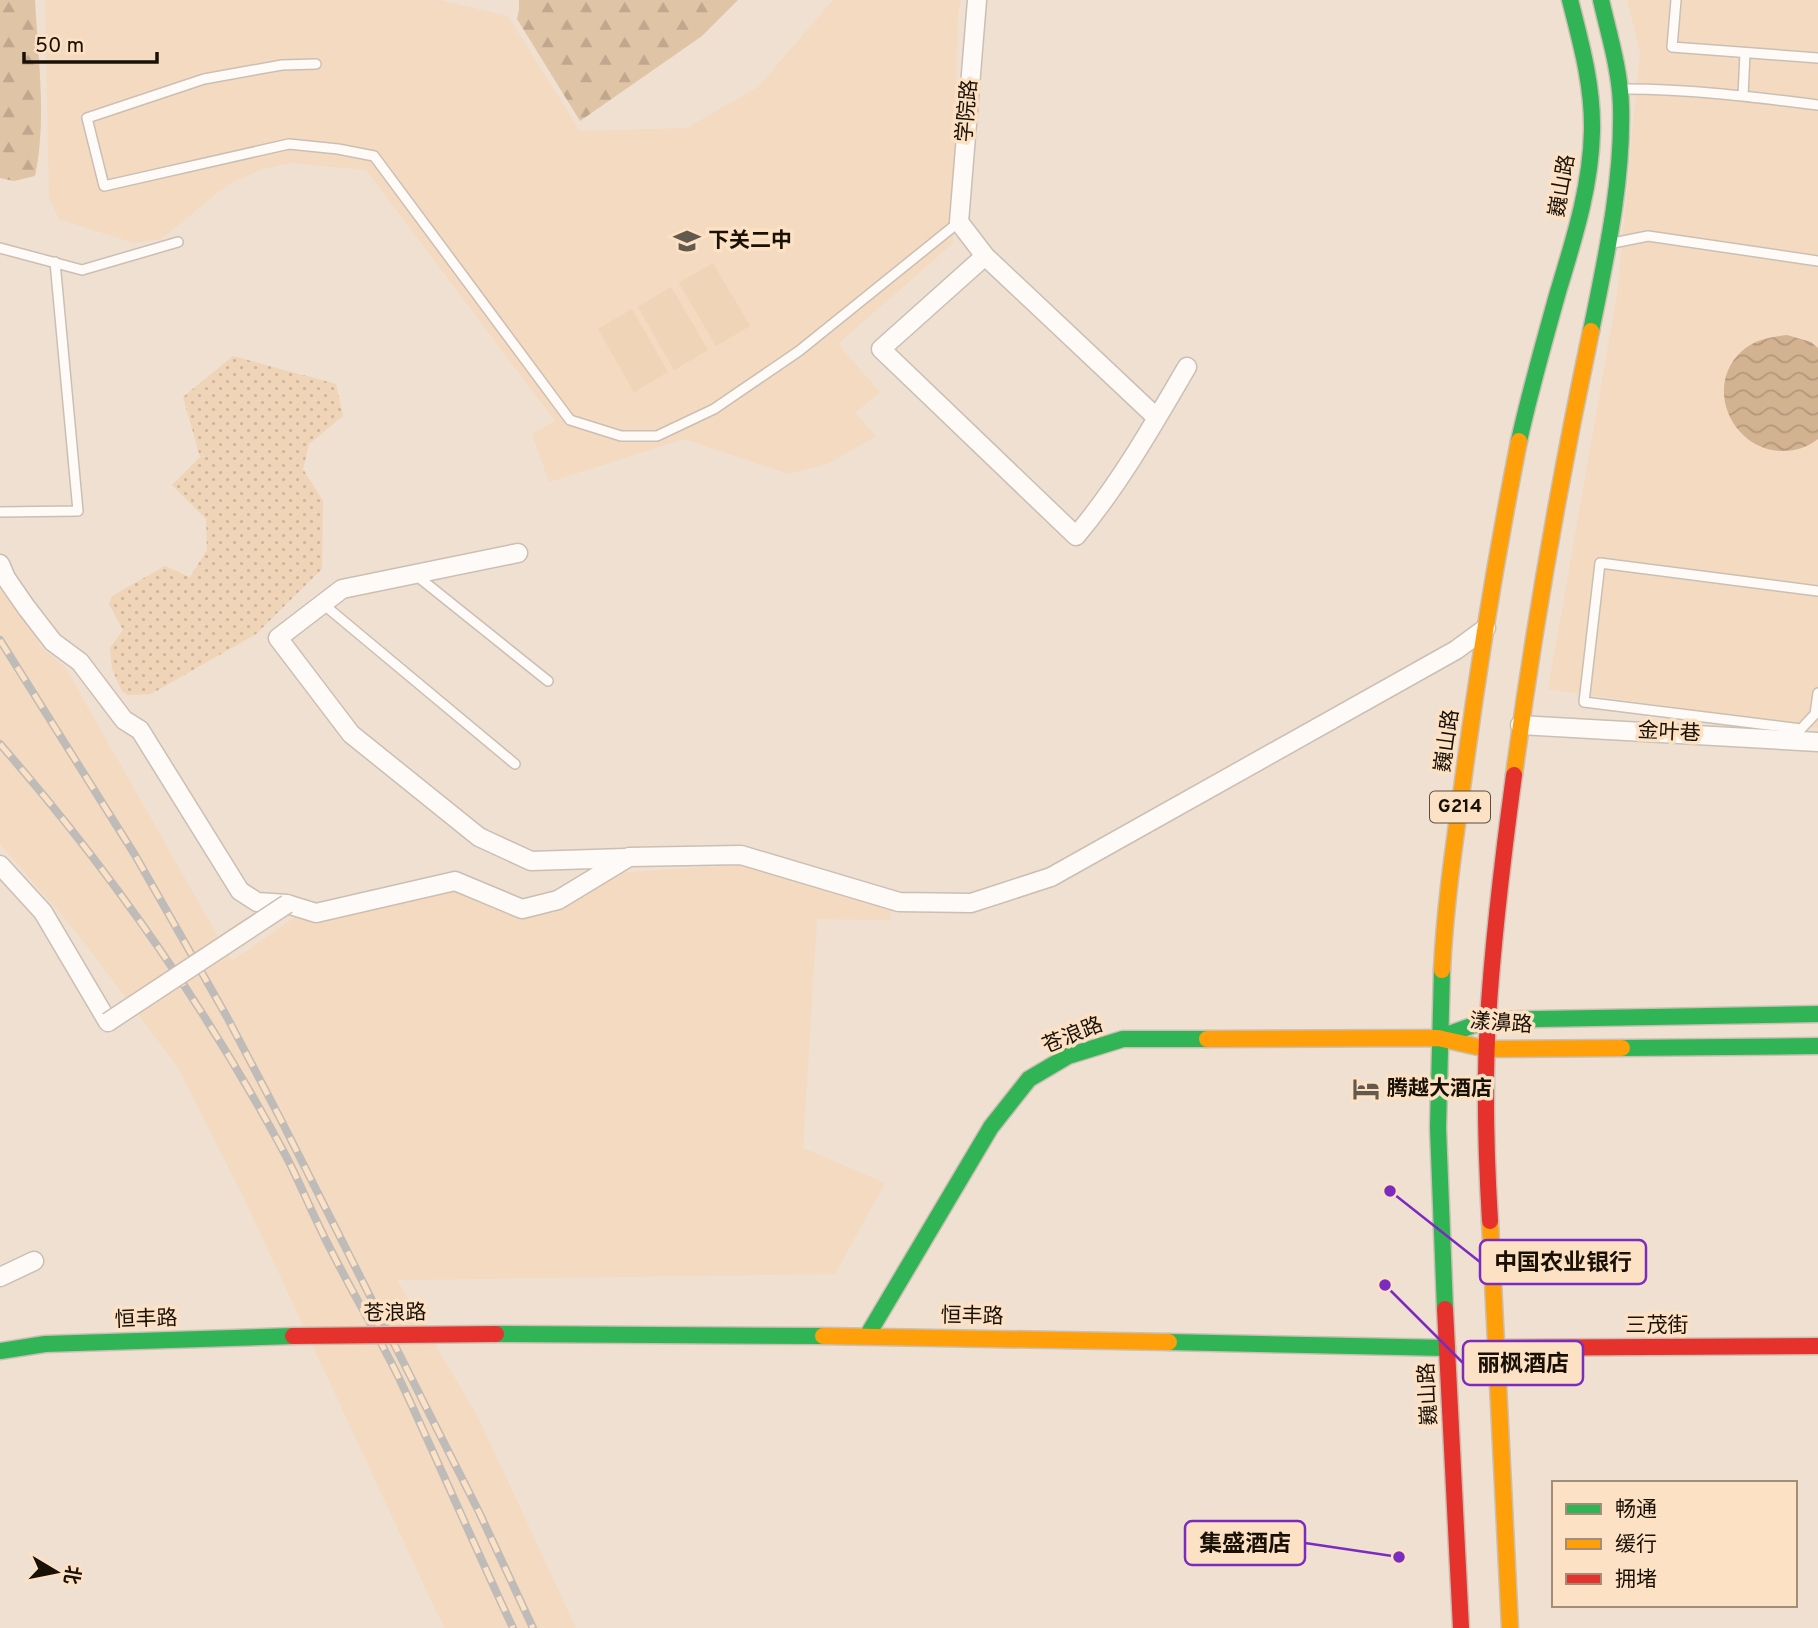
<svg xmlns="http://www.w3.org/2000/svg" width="1818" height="1628" viewBox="0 0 1818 1628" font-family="Overpass,'Noto Sans SC',sans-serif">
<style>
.built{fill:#f3dac0}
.grass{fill:url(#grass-dots)}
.forest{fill:url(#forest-firs)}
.garden{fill:#efd4b7}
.water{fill:url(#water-waves)}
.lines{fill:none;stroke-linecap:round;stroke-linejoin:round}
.lane-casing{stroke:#cbbfb3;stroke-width:12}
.street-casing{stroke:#cbbfb3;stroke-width:21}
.fast-casing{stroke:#cbbfb3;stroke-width:19}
.slow-casing{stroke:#cbbfb3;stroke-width:19}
.jam-casing{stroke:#cbbfb3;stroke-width:19}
.lane{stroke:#fdfaf8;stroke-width:9}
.street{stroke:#fdfaf8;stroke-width:18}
.fast{stroke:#30b455;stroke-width:16}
.slow{stroke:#ff9f0a;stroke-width:16}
.jam{stroke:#e5322d;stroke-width:16}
.rail-casing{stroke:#bfbbb8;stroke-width:8}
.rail{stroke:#fce1c4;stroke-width:5;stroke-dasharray:16;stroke-linecap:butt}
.street-bridge-casing{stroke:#cbbfb3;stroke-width:21;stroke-linecap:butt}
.jam-bridge-casing{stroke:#cbbfb3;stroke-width:19;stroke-linecap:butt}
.street-bridge{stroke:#fdfaf8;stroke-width:18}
.jam-bridge{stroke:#e5322d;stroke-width:16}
.labels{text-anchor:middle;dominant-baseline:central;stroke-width:7;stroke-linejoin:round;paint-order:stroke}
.shield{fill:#fce1c4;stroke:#5d4f3f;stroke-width:2}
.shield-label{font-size:19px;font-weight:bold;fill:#191006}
.street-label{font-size:21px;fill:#191006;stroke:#fce1c4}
.poi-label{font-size:21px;font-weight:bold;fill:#191006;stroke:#fce1c4;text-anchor:start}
.leader{fill:none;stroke:#7b2cbf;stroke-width:2.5}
.callout-dot{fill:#7b2cbf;stroke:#fce1c4;stroke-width:2.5}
.callout{fill:#fce1c4;stroke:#7b2cbf;stroke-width:2.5}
.callout-label{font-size:23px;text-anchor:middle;font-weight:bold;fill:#191006}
</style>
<defs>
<pattern id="grass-dots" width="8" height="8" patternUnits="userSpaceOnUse" patternTransform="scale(1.75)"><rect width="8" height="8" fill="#efd4b7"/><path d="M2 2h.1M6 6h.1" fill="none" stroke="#ccb59c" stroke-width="1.8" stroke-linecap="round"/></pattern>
<pattern id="forest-firs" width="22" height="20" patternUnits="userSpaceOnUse" patternTransform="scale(1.75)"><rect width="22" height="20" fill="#e0c4a6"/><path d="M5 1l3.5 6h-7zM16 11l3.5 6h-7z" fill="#c0a78d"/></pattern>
<pattern id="water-waves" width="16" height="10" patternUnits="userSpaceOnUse" patternTransform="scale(1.75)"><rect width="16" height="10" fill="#d2b290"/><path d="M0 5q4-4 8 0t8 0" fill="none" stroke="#b4987b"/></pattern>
</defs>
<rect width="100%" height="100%" fill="#efe0d1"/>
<!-- built -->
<path class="built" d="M45,0H439L508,16L580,131L687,128L758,87L833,0H961L958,14L953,243L838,344L880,392L855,413L876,436L829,463L789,474L684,439L549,482L532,434L555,421L366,170L291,163L259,170L227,185L161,239L134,243L59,219L49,197Z
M1627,0H1818V728L1548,689L1617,295L1640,52Z
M0,572L41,647L65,667L232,961L295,917L452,889L523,913L616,873L739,865L892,906L890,920L817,919L803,1148L885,1183L835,1274L397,1280L478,1417L576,1628H444L241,1192L177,1066L78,934L0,844Z"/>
<!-- grass -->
<path class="grass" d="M233,356L336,384L343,416L309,444L303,469L323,501L322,569L256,634L151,694L128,695L122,691L112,669L110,648L123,630L109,604L112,596L165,566L190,577L207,550L206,519L172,485L200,457L183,397Z"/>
<!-- forest -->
<path class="forest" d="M0,0H35C38,58 47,119 35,176L14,181L0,178Z
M519,0H738L702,36L580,121L517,19L519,10Z"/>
<!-- garden -->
<path class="garden" d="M713,263L750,326L716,346L679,283Z
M671,287L708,350L674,370L638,307Z
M632,309L668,372L634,392L598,329Z"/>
<!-- water -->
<path class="water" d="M1787,335L1811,342L1818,348V439C1808,447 1796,451 1783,451C1732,451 1703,386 1742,351C1755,339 1771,337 1787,335Z"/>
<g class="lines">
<!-- lane casing -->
<g class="lane-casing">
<path id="lane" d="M1676,0L1672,47L1818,58
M316,64L282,65L204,79L87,118L104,186L289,144L338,149L374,156L570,420L621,436H657L714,409L799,351L959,222
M1625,89C1690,89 1754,97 1818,105
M1743,96L1745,53
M1613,243L1648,236L1818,261
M0,248L82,270L178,242
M0,512L78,511L55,262
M417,576L548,681
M1818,591L1600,563L1584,702L1801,729L1815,714L1818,693
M323,604L515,764"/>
</g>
<!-- street casing -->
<g class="street-casing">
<path id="street" d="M977,0L959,222L985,256L1157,418
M985,256L881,349L1076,536C1119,485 1153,425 1187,367
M518,553L342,589L278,638L351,734L479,837L531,861L625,858
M0,564L6,578L26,607L53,642L80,662L124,720L140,730L240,891L257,902L287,904L316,913L455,881L522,909L558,900L629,857L741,855L899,902L971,903L1051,877L1456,650L1486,628
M1520,725L1818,742
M0,865L43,912L108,1022
M0,1277L34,1261"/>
</g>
<!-- fast casing -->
<g class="fast-casing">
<path id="fast" d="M1591,331C1606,257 1623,182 1621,106C1620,70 1609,35 1601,0
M1519,441C1530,391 1544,342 1558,292C1574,239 1591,186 1592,131C1593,86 1581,43 1570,0
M1442,970L1438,1128L1445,1309
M1438,1038L1488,1020L1818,1014
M1622,1048L1818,1046
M496,1334L823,1336
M867,1336L991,1127L1029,1079L1068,1056L1123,1039H1207
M1169,1342L1447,1348
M0,1351L45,1344L293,1336"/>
</g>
<!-- slow casing -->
<g class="slow-casing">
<path id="slow" d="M1514,775C1534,626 1560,478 1591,331
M1442,970C1445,905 1455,839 1464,774C1479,662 1497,552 1519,441
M1207,1039L1438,1038L1487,1049L1622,1048
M1490,1221L1510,1628
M823,1336L1169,1342"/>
</g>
<!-- jam casing -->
<g class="jam-casing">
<path id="jam" d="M1490,1221C1486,1154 1484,1085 1488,1019C1493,937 1503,856 1514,775
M1445,1309L1461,1628
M1496,1348L1818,1346"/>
</g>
<!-- lane -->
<use href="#lane" class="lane"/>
<!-- street -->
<use href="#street" class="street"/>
<!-- fast -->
<use href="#fast" class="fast"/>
<!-- slow -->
<use href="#slow" class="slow"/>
<!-- jam -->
<use href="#jam" class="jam"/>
<!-- rail casing -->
<g class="rail-casing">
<path id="rail" d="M0,640L135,855L227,1017L280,1118L479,1512L533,1628
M0,744C110,870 207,1009 286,1156C298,1179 308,1204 320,1228C344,1279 374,1327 399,1378C438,1461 474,1545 513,1628"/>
</g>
<!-- rail -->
<use href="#rail" class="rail"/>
<!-- street-bridge casing -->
<g class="street-bridge-casing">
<path id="street-bridge" d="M108,1022L287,904"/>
</g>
<!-- jam-bridge casing -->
<g class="jam-bridge-casing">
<path id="jam-bridge" d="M293,1336L496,1334"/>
</g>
<!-- street-bridge -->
<use href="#street-bridge" class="street-bridge"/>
<!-- jam-bridge -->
<use href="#jam-bridge" class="jam-bridge"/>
</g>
<!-- icons -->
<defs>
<g id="school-bare" transform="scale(2.1)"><path d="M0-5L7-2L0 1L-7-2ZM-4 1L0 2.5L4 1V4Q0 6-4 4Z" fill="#64594d" stroke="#fce1c4" stroke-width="2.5" paint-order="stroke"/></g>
<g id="hotel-bare" transform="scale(2.1)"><path d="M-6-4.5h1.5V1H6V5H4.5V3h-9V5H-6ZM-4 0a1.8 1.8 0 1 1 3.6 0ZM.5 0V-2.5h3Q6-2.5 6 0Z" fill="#64594d" stroke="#fce1c4" stroke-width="2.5" paint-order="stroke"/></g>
</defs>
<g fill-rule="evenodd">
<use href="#school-bare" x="687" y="241"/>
<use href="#hotel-bare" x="1366" y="1089"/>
</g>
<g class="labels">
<!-- shield labels -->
<rect class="shield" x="1430" y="791.5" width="60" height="31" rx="5"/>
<g class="shield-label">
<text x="1460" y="807">G214</text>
</g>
<!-- street labels -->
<g class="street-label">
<text transform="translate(968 111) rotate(-85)">学院路</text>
<text transform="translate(1563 186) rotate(-80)">巍山路</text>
<text transform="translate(1669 733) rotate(3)">金叶巷</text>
<text transform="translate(1448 741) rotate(-82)">巍山路</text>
<text transform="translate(1501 1024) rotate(4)">漾濞路</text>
<text transform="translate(1073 1036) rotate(-22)">苍浪路</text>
<text transform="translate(395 1314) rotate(-1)">苍浪路</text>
<text transform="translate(972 1317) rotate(1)">恒丰路</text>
<text transform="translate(146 1320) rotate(-2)">恒丰路</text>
<text x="1657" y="1326">三茂街</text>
<text transform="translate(1429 1394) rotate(-93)">巍山路</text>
</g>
<!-- poi labels -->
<g class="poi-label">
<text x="708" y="241">下关二中</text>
<text x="1387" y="1089">腾越大酒店</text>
</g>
</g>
<!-- callouts -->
<path class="leader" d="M1390 1191L1480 1262M1385 1285L1463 1363M1399 1557L1305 1543"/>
<g class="callout-dot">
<circle cx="1390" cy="1191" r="7"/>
<circle cx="1385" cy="1285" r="7"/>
<circle cx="1399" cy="1557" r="7"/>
</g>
<g class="callout">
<rect x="1480" y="1240" width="166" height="44" rx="7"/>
<rect x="1463" y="1341" width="120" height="44" rx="7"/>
<rect x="1185" y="1521" width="120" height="44" rx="7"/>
</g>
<g class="callout-label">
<text x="1563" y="1270">中国农业银行</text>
<text x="1523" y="1371">丽枫酒店</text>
<text x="1245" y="1551">集盛酒店</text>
</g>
<!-- legend -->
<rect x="1552" y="1481" width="245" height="126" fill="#fce1c4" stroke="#a18d78" stroke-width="2"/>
<rect x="1566" y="1504" width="35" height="10" fill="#30b455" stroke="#a18d78" stroke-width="2"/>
<text x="1615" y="1516" font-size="21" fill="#191006">畅通</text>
<rect x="1566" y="1539" width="35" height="10" fill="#ff9f0a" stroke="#a18d78" stroke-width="2"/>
<text x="1615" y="1551" font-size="21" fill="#191006">缓行</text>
<rect x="1566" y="1574" width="35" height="10" fill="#e5322d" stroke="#a18d78" stroke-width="2"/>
<text x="1615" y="1586" font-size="21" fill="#191006">拥堵</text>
<!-- north arrow -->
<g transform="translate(56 1572) rotate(100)" stroke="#fce1c4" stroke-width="5" paint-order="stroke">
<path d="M0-5L12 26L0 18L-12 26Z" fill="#191006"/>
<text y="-10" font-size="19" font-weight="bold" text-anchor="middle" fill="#191006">北</text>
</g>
<!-- scale -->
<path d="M24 52v10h133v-10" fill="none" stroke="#191006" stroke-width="3.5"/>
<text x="35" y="52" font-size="21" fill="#191006" stroke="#fce1c4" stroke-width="5" paint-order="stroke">50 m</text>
</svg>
